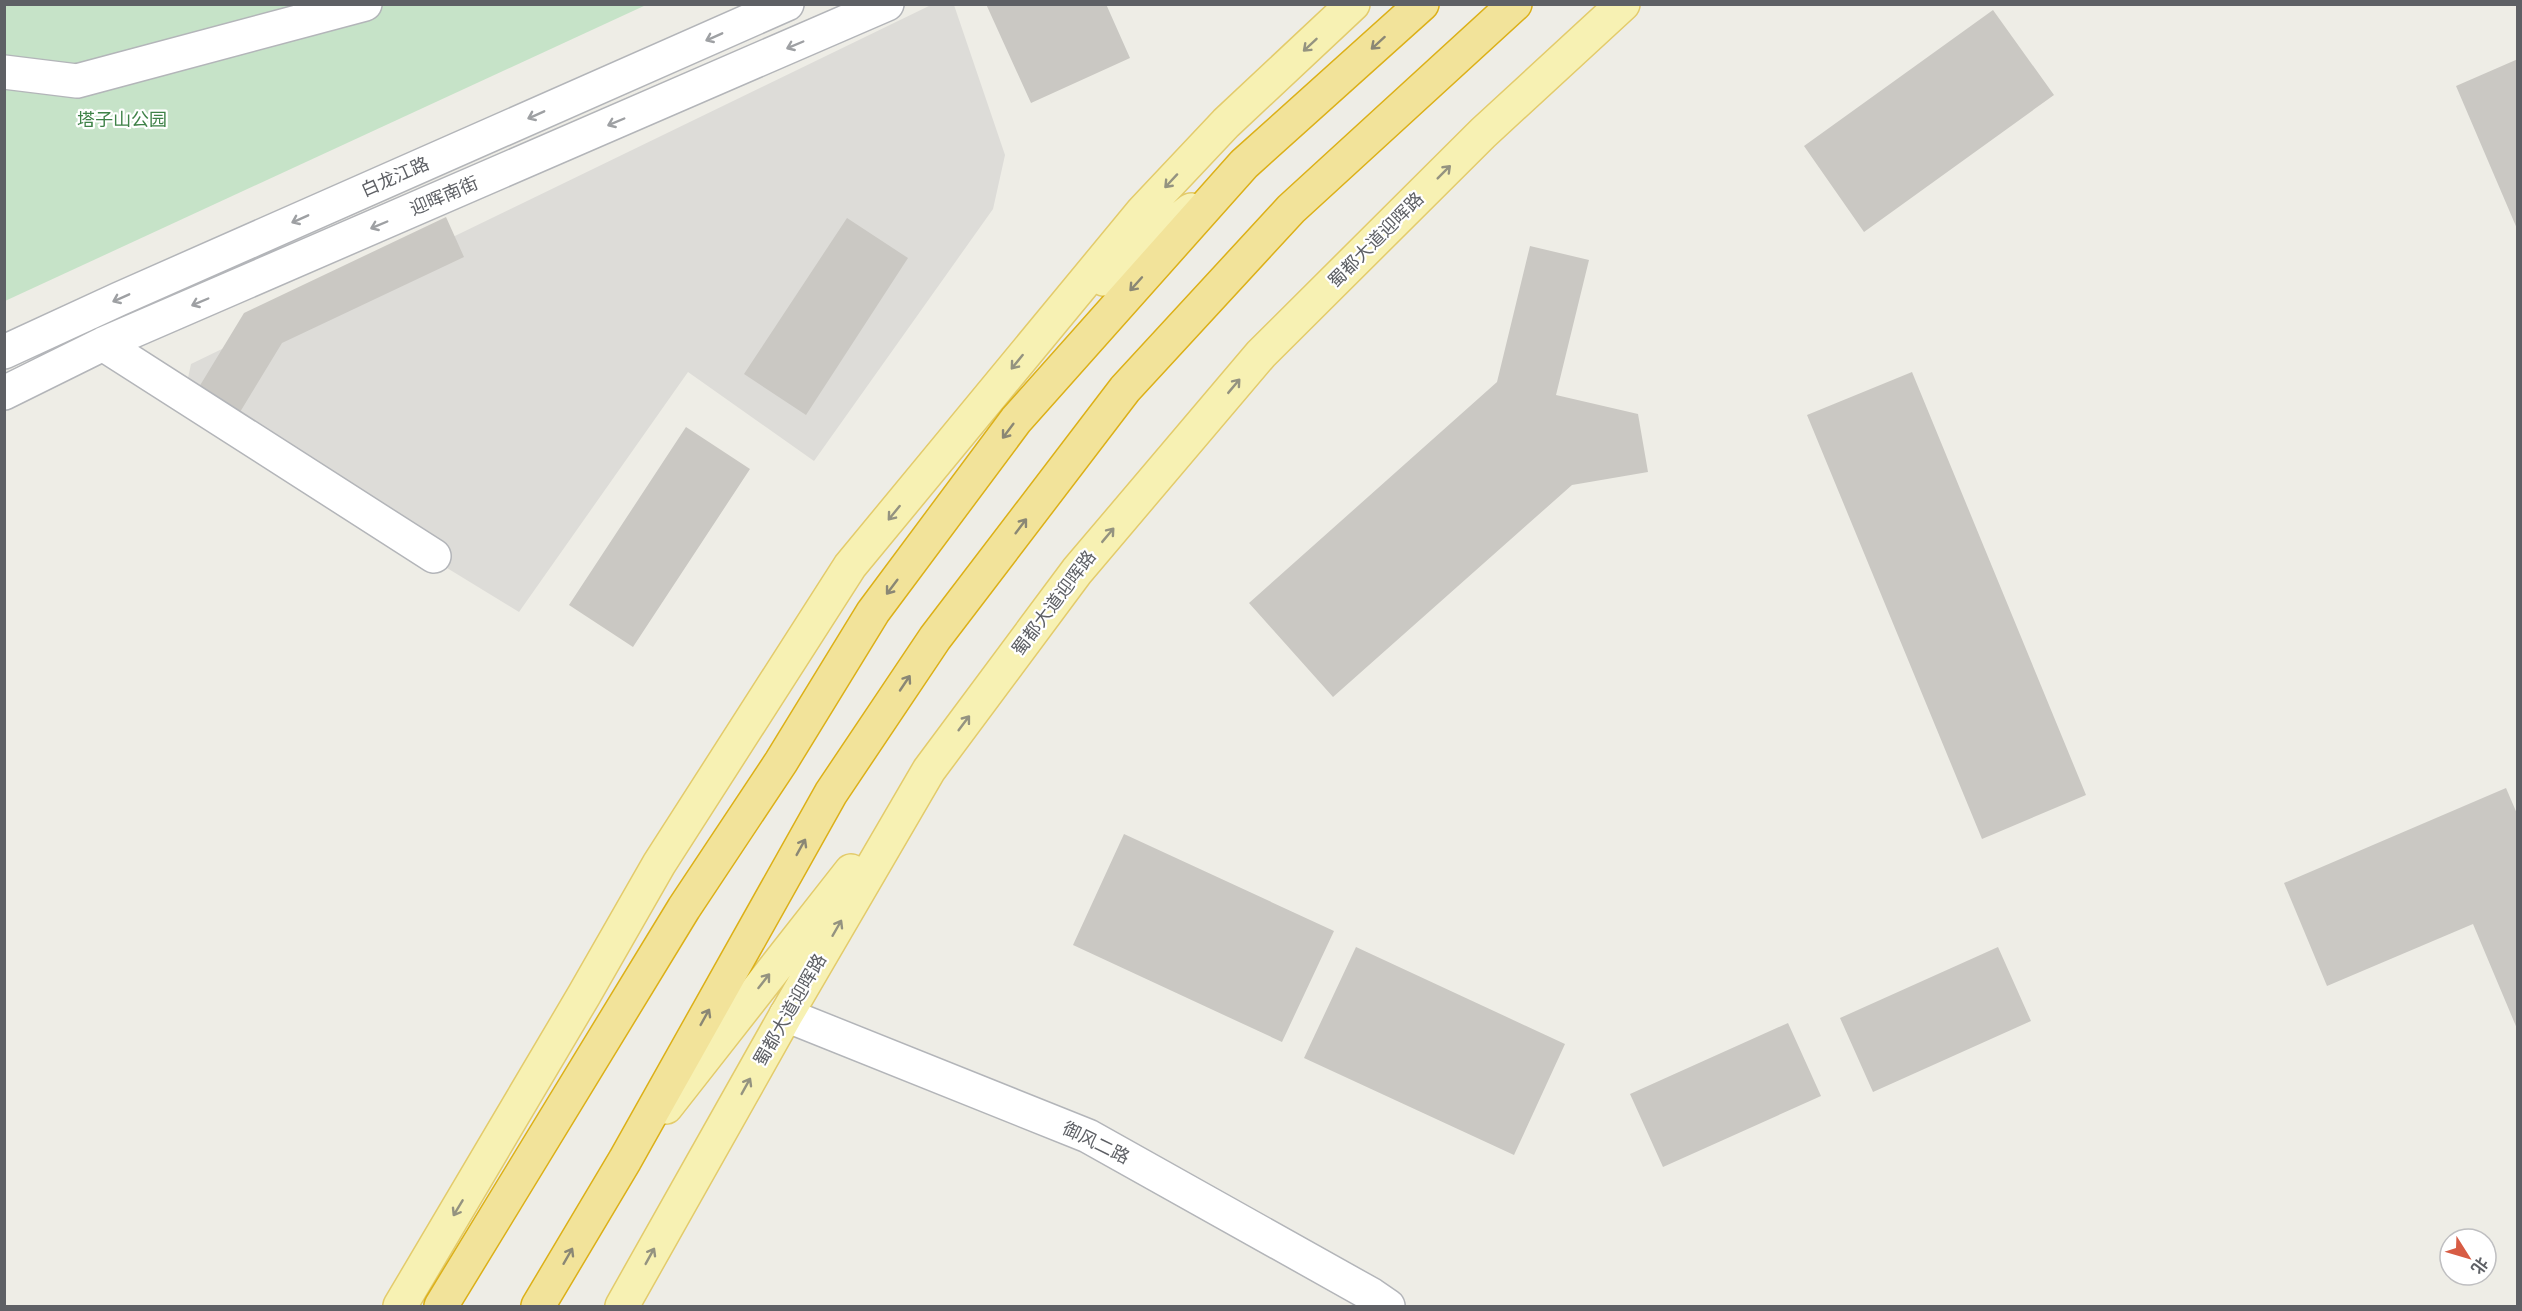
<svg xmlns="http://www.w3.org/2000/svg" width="2522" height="1311" viewBox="0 0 2522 1311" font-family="Helvetica,'Noto Sans SC',sans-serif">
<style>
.industrial{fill:#dddcd8}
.green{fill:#c6e3c8}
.building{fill:#cac8c3}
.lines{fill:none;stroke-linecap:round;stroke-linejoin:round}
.minor-casing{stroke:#b3b5b9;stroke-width:36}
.major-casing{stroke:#e3cb6b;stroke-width:36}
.highway-casing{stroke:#dcb018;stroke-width:36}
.minor{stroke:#fff;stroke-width:33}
.major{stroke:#f7f1b3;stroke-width:33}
.highway{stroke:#f2e39a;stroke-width:33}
.oneway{stroke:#9ea0a3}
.oneway2{stroke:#8a8775}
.oneway3{stroke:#949380}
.labels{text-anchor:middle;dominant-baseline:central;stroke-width:4.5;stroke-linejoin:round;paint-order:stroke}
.park-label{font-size:18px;fill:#3f8248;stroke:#fff}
.street-label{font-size:18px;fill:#5e6065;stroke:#fff}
</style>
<rect width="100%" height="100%" fill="#eeede6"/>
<!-- industrial -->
<path class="industrial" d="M931,5H954L1005,155L993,209L814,461L688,372L519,612L182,406L191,364Z"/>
<!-- green -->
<path class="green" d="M5,4L646,5L5,301Z"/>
<!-- building -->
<path class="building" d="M986,4H1106L1130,58L1031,103Z
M1993,10L2054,95L1864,232L1804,146Z
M2518,59V231L2456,86Z
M446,217L464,257L282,343L237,417L196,392L244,313Z
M847,218L908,258L806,415L744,374Z
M1530,246L1589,260L1556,395L1638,414L1648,472L1572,485L1333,697L1249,603L1497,382Z
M1912,372L2086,795L1982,839L1807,415Z
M686,427L750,469L633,647L569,605Z
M2506,788L2518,816V1031L2473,924L2327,986L2284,883Z
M1124,834L1334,931L1282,1042L1073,945Z
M1356,947L1565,1044L1514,1155L1304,1058Z
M1998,947L2031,1021L1873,1092L1840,1018Z
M1788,1023L1821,1096L1663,1167L1630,1094Z"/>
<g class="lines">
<!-- minor casing -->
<g class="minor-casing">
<path id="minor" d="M4,72L77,81L365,4
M103,344L434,556
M4,352L119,299L787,4
M4,393L103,344L887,4
M786,1015L1088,1136L1372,1295L1388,1306"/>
</g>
<!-- major casing -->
<g class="major-casing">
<path id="major" d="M1104,279L1191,210
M666,1107L851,871
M400,1306L584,995L659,864L850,566L1143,211L1226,123L1353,4
M622,1306L786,1015L929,770L1077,571L1261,354L1483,133L1623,4"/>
</g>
<!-- highway casing -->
<g class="highway-casing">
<path id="highway" d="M441,1306L684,908L781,762L873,612L1016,420L1244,164L1422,4
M538,1306L625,1160L831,793L935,638L1125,389L1291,209L1515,4"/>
</g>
<!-- minor -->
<use href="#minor" class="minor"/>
<!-- major -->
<use href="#major" class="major"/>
<!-- highway -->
<use href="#highway" class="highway"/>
</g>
<!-- one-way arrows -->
<defs><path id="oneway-shaft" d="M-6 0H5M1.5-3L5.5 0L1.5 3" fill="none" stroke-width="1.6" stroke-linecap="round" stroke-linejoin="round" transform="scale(1.5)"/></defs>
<g class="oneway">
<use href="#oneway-shaft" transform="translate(714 37) rotate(156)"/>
<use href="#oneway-shaft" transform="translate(795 45) rotate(157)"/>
<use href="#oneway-shaft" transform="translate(536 115) rotate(156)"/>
<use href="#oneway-shaft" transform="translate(616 122) rotate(157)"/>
<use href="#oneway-shaft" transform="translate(300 219) rotate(156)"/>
<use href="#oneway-shaft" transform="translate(379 225) rotate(157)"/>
<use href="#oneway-shaft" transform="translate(121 298) rotate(156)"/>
<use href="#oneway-shaft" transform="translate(200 302) rotate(157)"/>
</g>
<g class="oneway2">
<use href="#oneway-shaft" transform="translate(1378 43) rotate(138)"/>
<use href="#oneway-shaft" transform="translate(1136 284) rotate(132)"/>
<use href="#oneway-shaft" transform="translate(1008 431) rotate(127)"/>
<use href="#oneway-shaft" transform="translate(1021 526) rotate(-53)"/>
<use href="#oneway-shaft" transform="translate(892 587) rotate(127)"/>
<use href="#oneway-shaft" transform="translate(905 683) rotate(-56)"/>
<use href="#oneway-shaft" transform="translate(801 847) rotate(-61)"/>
<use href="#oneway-shaft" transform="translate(705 1017) rotate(-61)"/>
<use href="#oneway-shaft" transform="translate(568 1256) rotate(-60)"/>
</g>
<g class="oneway3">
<use href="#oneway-shaft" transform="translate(1310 45) rotate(137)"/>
<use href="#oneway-shaft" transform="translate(1444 172) rotate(-45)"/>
<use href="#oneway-shaft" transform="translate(1171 181) rotate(133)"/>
<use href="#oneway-shaft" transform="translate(1017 362) rotate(129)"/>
<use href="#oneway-shaft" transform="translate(1234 386) rotate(-50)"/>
<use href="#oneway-shaft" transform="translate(894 513) rotate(129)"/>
<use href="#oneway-shaft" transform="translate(1108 535) rotate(-50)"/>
<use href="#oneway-shaft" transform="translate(964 723) rotate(-53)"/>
<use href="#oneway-shaft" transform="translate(837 928) rotate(-60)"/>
<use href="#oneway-shaft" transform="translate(764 981) rotate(-52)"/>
<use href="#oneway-shaft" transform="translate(746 1086) rotate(-61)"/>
<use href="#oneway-shaft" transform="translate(458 1208) rotate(121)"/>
<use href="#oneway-shaft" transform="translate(650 1256) rotate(-61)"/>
</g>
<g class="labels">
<!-- park labels -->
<g class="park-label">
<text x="122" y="120">塔子山公园</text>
</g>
<!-- street labels -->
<g class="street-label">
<text transform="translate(395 177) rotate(-24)">白龙江路</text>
<text transform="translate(444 196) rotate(-23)">迎晖南街</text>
<text transform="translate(1376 240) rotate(-45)">蜀都大道迎晖路</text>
<text transform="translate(1054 603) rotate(-53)">蜀都大道迎晖路</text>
<text transform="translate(790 1010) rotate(-60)">蜀都大道迎晖路</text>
<text transform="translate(1096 1143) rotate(26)">御风二路</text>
</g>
</g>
<!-- border -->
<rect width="2522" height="1311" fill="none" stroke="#5e6065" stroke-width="12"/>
<!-- north arrow -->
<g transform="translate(2468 1257) rotate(127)"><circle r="28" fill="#ffffff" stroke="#bfbfc1" stroke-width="1.5"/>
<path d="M0-4.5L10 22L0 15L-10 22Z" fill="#d75c44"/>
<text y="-9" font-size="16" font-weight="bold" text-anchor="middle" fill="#5e6065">北</text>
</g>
</svg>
